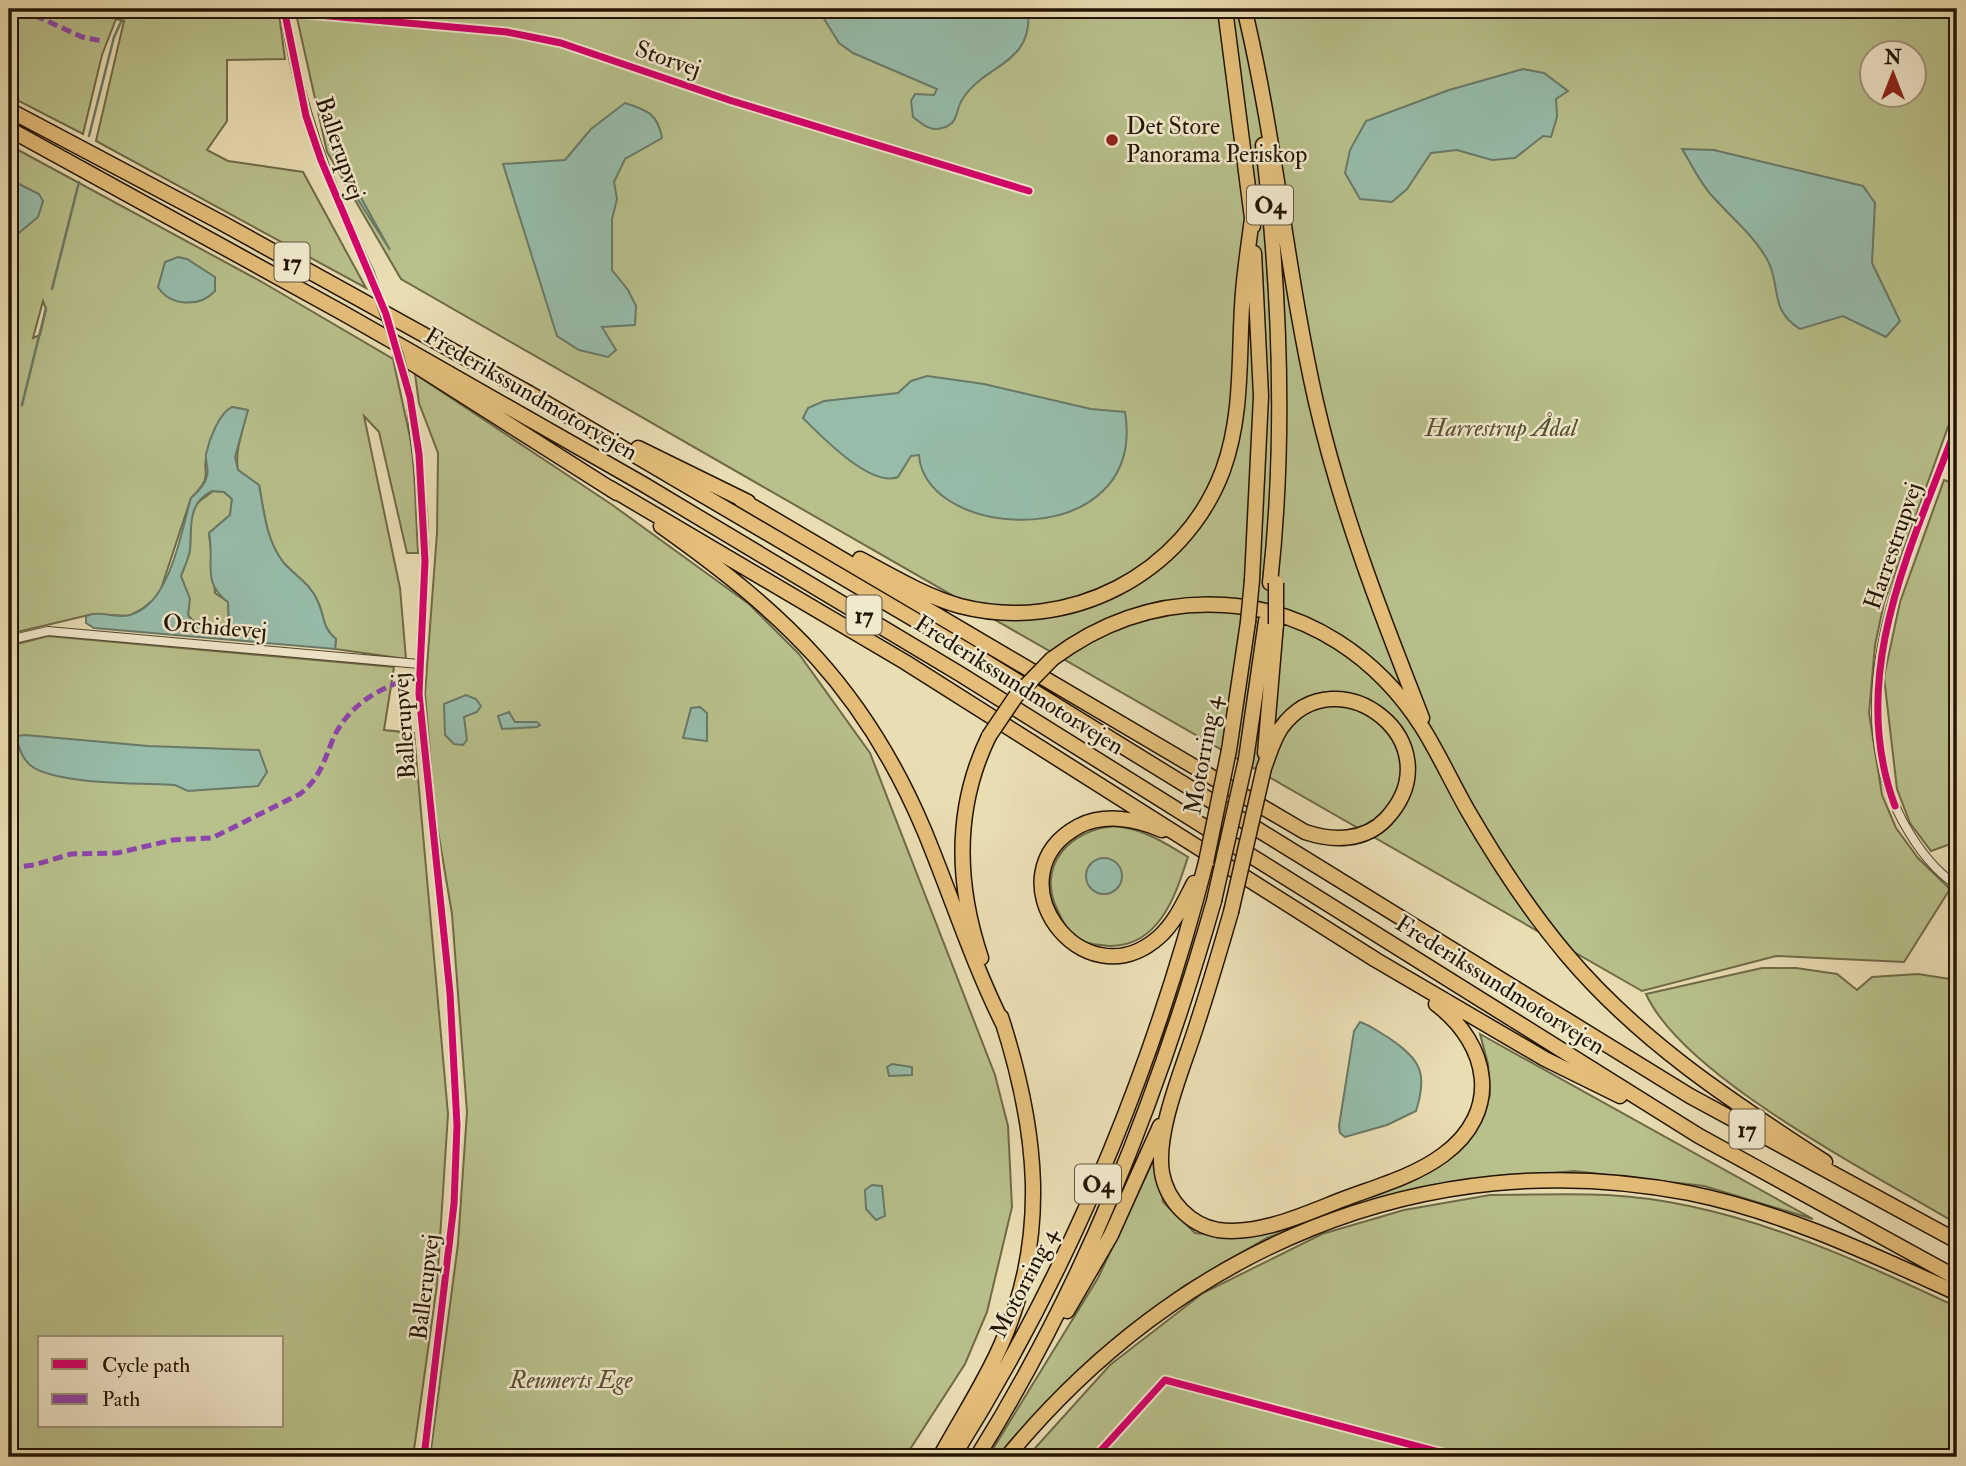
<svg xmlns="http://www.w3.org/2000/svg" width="1966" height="1466" viewBox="0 0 1966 1466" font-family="'IM FELL Double Pica',serif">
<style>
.green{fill:#b8c08b;stroke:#6e6a47;stroke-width:2;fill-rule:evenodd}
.water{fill:#97bcaa;stroke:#697967;stroke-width:2;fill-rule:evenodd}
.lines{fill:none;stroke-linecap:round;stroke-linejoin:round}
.stream{stroke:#697967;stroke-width:2.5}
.minor-casing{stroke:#54462f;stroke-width:10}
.motorway-casing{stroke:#231403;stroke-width:17}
.minor{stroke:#f1e9cd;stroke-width:8}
.motorway{stroke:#e4be79;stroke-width:14}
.minor-bridge-casing{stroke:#54462f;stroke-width:10;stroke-linecap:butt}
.motorway-bridge-casing{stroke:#231403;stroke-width:17;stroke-linecap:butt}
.minor-bridge{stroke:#f1e9cd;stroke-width:8}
.motorway-bridge{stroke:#e4be79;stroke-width:14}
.quiet{stroke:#8e44ad;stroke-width:5;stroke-dasharray:10 5;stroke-linecap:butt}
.cycleway-casing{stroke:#f1e9cd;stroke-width:11}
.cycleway{stroke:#d6006c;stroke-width:7}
.poi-dot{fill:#8f2418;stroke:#f1e9cd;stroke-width:2.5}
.labels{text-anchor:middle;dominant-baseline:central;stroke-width:5;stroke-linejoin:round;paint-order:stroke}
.shield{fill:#f1e9cd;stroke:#615440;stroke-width:2}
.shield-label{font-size:23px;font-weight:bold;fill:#231403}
.street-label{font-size:24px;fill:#231403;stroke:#f1e9cd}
.poi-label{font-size:24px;fill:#231403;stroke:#f1e9cd;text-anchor:start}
.park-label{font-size:24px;font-style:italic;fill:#575033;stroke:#f1e9cd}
</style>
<rect width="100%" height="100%" fill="#e9ddb2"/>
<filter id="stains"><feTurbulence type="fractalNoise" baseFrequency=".00286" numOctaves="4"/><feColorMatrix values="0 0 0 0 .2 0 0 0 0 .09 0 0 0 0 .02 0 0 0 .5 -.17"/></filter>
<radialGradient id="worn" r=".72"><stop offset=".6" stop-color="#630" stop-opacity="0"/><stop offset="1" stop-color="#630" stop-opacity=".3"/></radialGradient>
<!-- green -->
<path class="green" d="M9,9H187L279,14L285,59L227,60V121L207,150L228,161L303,172L366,288L96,141L124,21L116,19L102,55L83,134L9,96Z
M295,9H1957V402L1884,603L1875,645L1869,713L1882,795L1896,828L1918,858L1950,889L1904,962L1776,956L1642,991L401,279L327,152ZM1871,52H1913V94H1871Z
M9,145L262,282L393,359L413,451L418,553H407L379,432L364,416L400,588L406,659L335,649L336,639C322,628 325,617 318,602C311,584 294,575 283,562C266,540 264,511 259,485L238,470C234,451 244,429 247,410L232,407C224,422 214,437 208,453C199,472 217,473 191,498L159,595L142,609L129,616L93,614L9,634ZM43,301L46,309L40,335L33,338Z
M415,374L611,504L749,604L799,654L870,753L995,1075L1008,1126L1012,1207L987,1312L965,1364L905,1457H430L458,1244L467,1112L452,914L435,813L425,694L437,533L438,453L419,403Z
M1944,480L1957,485L1956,842L1931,851L1910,823L1897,789L1884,677L1900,602Z
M213,491L224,492L232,499L230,515L209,533L215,593L228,602L229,624C214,629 197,629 188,615L189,603L181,576L190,551L191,520L196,504Z
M48,636L394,667L384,730L414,733L448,1114L437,1285L413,1457H9V646ZM40,1338H282V1426H40Z
M1115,826C1143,829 1164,842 1188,857C1175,897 1159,946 1110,946C1098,945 1084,944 1074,936C1066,930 1061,918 1057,909C1036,865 1071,829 1115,826Z
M1762,968H1796L1837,974L1857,990L1872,977L1918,974L1957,980V1224C1876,1175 1684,1078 1646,994Z
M1480,1034L1813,1219L1704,1186L1574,1171L1433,1185L1362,1204L1267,1238L1184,1286L1111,1342L998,1457H988L1098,1278L1155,1157L1163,1202L1195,1233L1241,1238L1405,1184L1477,1128L1490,1095L1488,1064Z
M1490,1195C1529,1195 1568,1193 1607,1195C1730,1201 1848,1256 1957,1307V1457H1027L1110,1365L1203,1293L1322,1234L1404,1210Z"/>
<!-- water -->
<path class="water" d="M818,9H1028C1034,66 984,63 962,100C955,111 959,124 942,128C931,132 922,124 913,117L911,101L915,94L934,95L937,89L853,53L839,43Z
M1523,69L1544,73L1568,91L1556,99L1557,117L1551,137L1543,136L1515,158L1492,160L1457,150L1431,153L1407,189L1392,202L1360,199L1345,173L1350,150L1366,121L1449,90Z
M625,103C647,110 658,114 662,138L625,159L614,182L617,199L612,219V270L628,290L636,306L635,325L602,327L616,350L608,357L579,350L557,336L503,164L565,160L591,129Z
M330,146L333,147L390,250L345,179Z
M1682,149L1714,150L1863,186L1875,203L1872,263L1900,321L1886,337L1843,316L1800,329C1768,309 1782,286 1767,259C1753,235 1732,218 1714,198C1701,185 1692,165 1682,149Z
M9,179L39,194L43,201L38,217L13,238L9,237Z
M178,257L187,259L215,277V291C199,308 170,306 158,287L165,262Z
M927,376L984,384L1091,409L1125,412C1148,553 925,543 919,455L911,456L898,477C871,488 821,436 803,418L808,408L824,401L898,393L911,381Z
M232,407L248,410L235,457L238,470L259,485C264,511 266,540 283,562C294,575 311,584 318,602C325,617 322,628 336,639L335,649L94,628L86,623V616C100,610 116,619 130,615C170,605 181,532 191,498C198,492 205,485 207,476C209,469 205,461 206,454C209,440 219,413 232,407ZM212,491L224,492L232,499L230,515L209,533C215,561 201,583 228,602L229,624C214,628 197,629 188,615L190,599L181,576C184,568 189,558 190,549C192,525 187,504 212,491Z
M466,695L476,699L481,706L477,712L464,717L467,740L463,745L454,744L445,735L444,704Z
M700,707L707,713V741L683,738L691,708Z
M509,712L515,722H537L540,725L537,727L502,729L498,716Z
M25,735L148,746L259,750L267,772L258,786L188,791L175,785C142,783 54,785 30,765C22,758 18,746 16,736Z
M1086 876a18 18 0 1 1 36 0a18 18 0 1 1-36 0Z
M1360,1022C1370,1025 1380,1033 1389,1038C1421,1060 1428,1073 1416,1111L1387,1125L1345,1137L1340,1133L1339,1126L1354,1031Z
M892,1064L912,1067V1075L889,1076L887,1067Z
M872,1185L882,1186L885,1216L876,1220L866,1209L865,1190Z"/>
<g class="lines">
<!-- stream -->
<path class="stream" d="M89,136L114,37L127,9
M52,289L79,182
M22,405L46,308"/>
<!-- minor casing -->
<g class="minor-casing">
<path id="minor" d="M284,9C298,103 330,188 370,273
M285,12L507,32L561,43L729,100L1029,191
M410,397L423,512L425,561L419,694L450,993L457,1125L454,1204L424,1457
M1957,425C1912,546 1835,692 1902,820C1915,844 1934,871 1957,885
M9,640L48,631L419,664"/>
</g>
<!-- motorway casing -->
<g class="motorway-casing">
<path id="motorway" d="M1225,9L1253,226
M1246,16C1276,144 1287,274 1316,402C1341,511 1381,614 1422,718
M9,110L222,223L529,393L973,654L1690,1096L1957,1241
M9,129L343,313L643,484L960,674L1699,1136L1957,1278
M1263,145C1280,290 1286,438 1270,583
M401,356L617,493
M638,448L748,502
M610,488L905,662L1376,960L1545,1059L1620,1096
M740,499L1305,832C1332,841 1364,842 1386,819C1457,743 1337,651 1281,728C1273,740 1269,755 1264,768
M661,526C784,613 864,688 924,830C951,895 972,962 1004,1026
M860,559C892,576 925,596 960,606C1068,634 1184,575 1223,470C1244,412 1238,352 1243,292C1245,267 1249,243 1252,218
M1252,580L1261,396L1254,253
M1052,659C1103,621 1160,601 1224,605C1307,609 1378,658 1422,727C1439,754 1452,783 1468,811C1497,861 1529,910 1566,954C1639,1041 1731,1101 1825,1162
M1229,750L1248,622
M1265,753L1276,624
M1246,759L1266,621
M1162,830C1137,819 1105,813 1079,826C988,875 1082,1005 1159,937C1175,923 1184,902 1194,883
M1231,912C1220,950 1209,987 1197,1024C1184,1066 1155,1131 1162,1173C1167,1201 1190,1225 1218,1230C1258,1236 1305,1214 1341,1200C1375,1187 1413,1177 1443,1155C1502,1112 1490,1045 1436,1004
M981,958C956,883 954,808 989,736
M1067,1311L1111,1235L1160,1126
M940,1457C960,1420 984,1384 1001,1345C1050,1235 1037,1128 1001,1017
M953,1457C1069,1272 1152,1073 1206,862
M977,1457C1085,1284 1158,1097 1214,901
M1007,1457C1176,1251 1423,1141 1689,1193C1783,1212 1871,1254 1957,1293"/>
</g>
<!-- minor -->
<use href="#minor" class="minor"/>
<!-- motorway -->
<use href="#motorway" class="motorway"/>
<!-- minor-bridge casing -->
<g class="minor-bridge-casing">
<path id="minor-bridge" d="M370,273L399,355L410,397"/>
</g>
<!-- motorway-bridge casing -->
<g class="motorway-bridge-casing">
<path id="motorway-bridge" d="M1276,583V624
M1248,622L1252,580
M989,736L1016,696L1052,659
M1206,862L1229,750
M1214,901L1246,759
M1231,912L1264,768"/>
</g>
<!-- minor-bridge -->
<use href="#minor-bridge" class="minor-bridge"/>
<!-- motorway-bridge -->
<use href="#motorway-bridge" class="motorway-bridge"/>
<!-- quiet -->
<path class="quiet" d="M21,9L82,37L103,41
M9,868L34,865L71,854L117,853L173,840L212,838L300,794C320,778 324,761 333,739C349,703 383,686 418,676"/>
<!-- cycleway casing -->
<g class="cycleway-casing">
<path id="cycleway" d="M284,9L306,116L321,160L386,314L410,397L419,454L425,561L419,694L450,993L457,1125L454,1204L424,1457
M285,12L507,32L561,43L729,100L1029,191
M1895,806C1846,675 1912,546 1957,425
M1095,1457L1165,1380L1458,1457"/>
</g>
<!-- cycleway -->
<use href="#cycleway" class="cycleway"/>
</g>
<!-- markers -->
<circle class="poi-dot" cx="1112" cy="140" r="7"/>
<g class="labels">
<!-- shield labels -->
<g class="shield">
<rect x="1247" y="185.5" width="46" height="39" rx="5"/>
<rect x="274.5" y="242.5" width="35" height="39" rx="5"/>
<rect x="846.5" y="595.5" width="35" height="39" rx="5"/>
<rect x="1729.5" y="1109.5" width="35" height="39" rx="5"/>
<rect x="1075" y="1164.5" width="46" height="39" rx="5"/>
</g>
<g class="shield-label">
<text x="1270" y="205">O4</text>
<text x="292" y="262">17</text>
<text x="864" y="615">17</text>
<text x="1747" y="1129">17</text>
<text x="1098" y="1184">O4</text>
</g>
<!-- street labels -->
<g class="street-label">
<text transform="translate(668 59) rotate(19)">Storvej</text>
<text transform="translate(340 148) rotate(71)">Ballerupvej</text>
<text transform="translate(531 394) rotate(30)">Frederikssundmotorvejen</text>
<text transform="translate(1893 546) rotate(-71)">Harrestrupvej</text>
<text transform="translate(215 627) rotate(5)">Orchidevej</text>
<text transform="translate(1019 685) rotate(32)">Frederikssundmotorvejen</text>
<text transform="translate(404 726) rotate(-94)">Ballerupvej</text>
<text transform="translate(1203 755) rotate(-80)">Motorring 4</text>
<text transform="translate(1500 985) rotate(32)">Frederikssundmotorvejen</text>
<text transform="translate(1024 1283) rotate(-63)">Motorring 4</text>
<text transform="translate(425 1287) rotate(-83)">Ballerupvej</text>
</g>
<!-- poi labels -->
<g class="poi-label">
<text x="1126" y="126">Det Store<tspan x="1126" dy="28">Panorama Periskop</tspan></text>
</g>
<!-- park labels -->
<g class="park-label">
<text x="1501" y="428">Harrestrup Ådal</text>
<text x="571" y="1380">Reumerts Ege</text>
</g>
</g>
<!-- margin -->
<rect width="1966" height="1466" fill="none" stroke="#e9ddb2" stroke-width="35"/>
<rect x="10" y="10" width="1945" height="1445" fill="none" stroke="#231403" stroke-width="3.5"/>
<rect x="18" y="18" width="1931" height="1431" fill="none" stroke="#231403" stroke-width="2"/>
<!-- legend -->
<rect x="38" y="1336" width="245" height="91" fill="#f1e9cd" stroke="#9f947c" stroke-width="2"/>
<rect x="52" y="1359" width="35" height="10" fill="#d6006c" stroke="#9f947c" stroke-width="2"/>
<text x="102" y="1372" font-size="21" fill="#231403">Cycle path</text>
<rect x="52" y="1394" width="35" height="10" fill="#8e44ad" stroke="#9f947c" stroke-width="2"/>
<text x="102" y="1406" font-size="21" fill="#231403">Path</text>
<!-- north arrow -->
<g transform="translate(1893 74)"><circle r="33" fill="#f1e9cd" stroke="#9f947c" stroke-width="2"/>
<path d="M0-5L12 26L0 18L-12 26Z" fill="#8f2418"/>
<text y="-10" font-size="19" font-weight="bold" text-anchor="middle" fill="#231403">N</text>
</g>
<rect width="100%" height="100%" filter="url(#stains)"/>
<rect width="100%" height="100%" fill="url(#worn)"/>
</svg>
